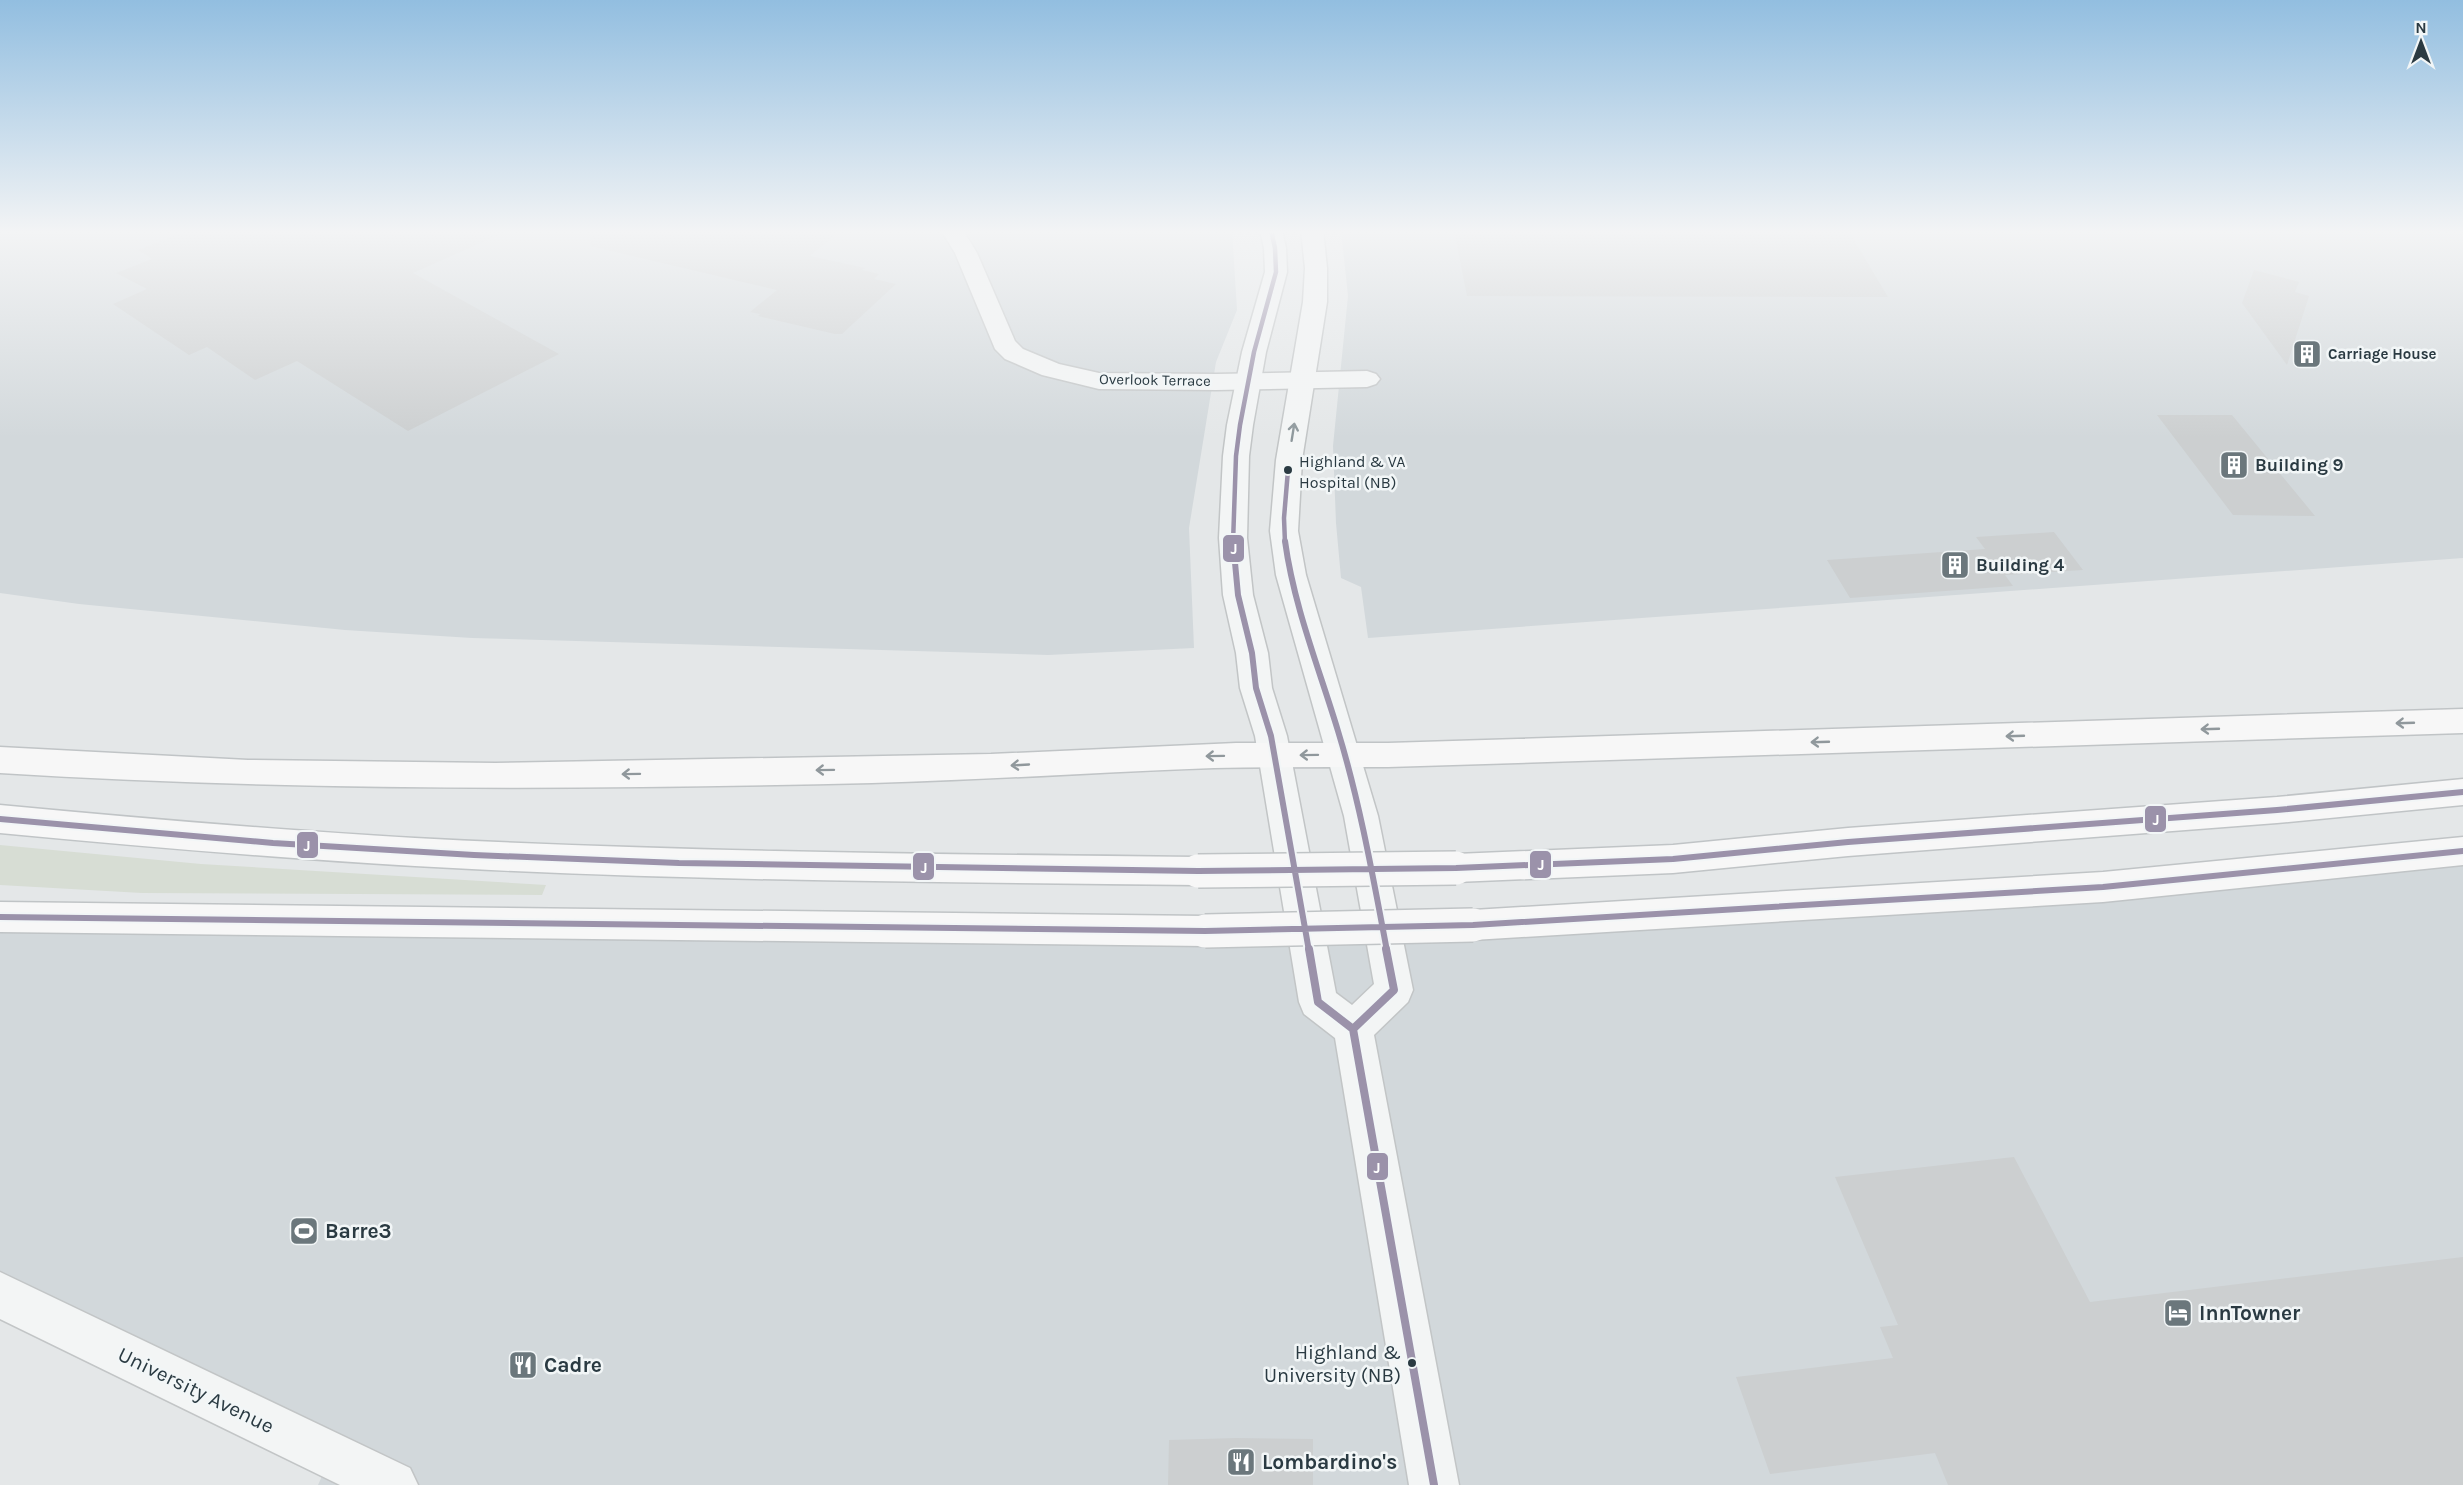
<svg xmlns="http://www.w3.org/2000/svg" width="2463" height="1485" viewBox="0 0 2463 1485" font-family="Karla,sans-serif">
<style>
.built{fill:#d2d8db}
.green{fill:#d7ddd4}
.building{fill:#cccfd0}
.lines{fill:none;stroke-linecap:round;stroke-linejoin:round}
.minor-casing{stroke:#c2c5c6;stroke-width:3}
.tertiary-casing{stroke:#c2c5c6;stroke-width:3}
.primary-casing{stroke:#c0c4c6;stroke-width:3}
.minor{fill:#f3f5f5;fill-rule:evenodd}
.tertiary{fill:#f3f5f5;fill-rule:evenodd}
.primary{fill:#f7f7f7;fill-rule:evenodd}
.primary-bridge-casing{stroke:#c0c4c6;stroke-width:36;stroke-linecap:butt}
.primary-bridge{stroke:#f7f7f7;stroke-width:33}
.bus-1-far2-casing{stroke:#f2f6f7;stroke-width:8}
.bus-1-far1-casing{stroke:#f2f6f7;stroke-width:10}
.bus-1-casing{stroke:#f2f6f7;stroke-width:12}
.bus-1-far2{stroke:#9b92aa;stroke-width:4.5}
.bus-1-far1{stroke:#9b92aa;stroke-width:6}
.bus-1{stroke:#9b92aa;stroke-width:8}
.oneway{stroke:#8e989c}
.oneway2{stroke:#90989c}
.bus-dot{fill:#2a3a42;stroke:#f2f6f7;stroke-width:2}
.labels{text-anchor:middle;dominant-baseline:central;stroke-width:5;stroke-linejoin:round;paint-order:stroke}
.far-poi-label{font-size:15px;font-weight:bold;fill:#2a3a42;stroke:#f2f6f7;text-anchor:start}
.far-street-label{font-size:15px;fill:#2a3a42;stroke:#f2f6f7}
.bus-label{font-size:16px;fill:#2a3a42;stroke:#f2f6f7;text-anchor:start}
.poi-label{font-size:18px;font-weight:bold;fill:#2a3a42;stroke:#f2f6f7;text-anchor:start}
.near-bus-label{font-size:20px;fill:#2a3a42;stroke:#f2f6f7;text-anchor:end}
.near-poi-label{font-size:21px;font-weight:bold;fill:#2a3a42;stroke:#f2f6f7;text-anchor:start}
.near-street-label{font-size:21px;fill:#2a3a42;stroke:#f2f6f7}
.line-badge{stroke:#f2f6f7;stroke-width:2}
.badge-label{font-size:16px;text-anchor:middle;font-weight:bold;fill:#fff}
</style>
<rect width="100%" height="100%" fill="#e4e7e8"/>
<!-- built -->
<path class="built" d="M0,230H1232L1237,310L1216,362L1189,528L1194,648L1048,655L472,638L345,630L79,604L0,593Z
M1341,230H2463V558L1368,638L1361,587L1341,578L1336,523L1333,446L1348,296Z
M2463,851V1485H318L331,1456L0,1295V917L1205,931Z"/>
<!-- green -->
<path class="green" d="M0,845L201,864L546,885L542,895L142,893L0,885Z"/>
<!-- building -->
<path class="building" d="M188,230H510L413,273L559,354L408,431L297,361L255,380L207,347L189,355L113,304L147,289L116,273L152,259L138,250Z
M591,230H841L810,256L865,268L862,270L879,274L874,279L896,284L842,334H835L758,316L760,314L750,312L777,290L590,246Z
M1454,230H1848L1888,297L1467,296Z
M2254,270L2299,282L2295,292L2309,296L2287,365L2242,303Z
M2157,415H2232L2315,516L2233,515Z
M2054,532L2083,570L2005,575L2013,586L1850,598L1827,560L1985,549L1976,537Z
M2014,1157L2090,1302L2463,1257V1485H1948L1935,1453L1770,1474L1736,1377L1893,1358L1880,1327L1898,1325L1835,1177Z
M1236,1438L1313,1439V1485H1168L1169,1440Z"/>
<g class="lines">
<!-- minor casing -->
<g class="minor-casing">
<path id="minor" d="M941,230H963L977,253L1015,341L1023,349L1059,364L1099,373L1216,374L1367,371L1376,374L1380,379L1376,384L1367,387L1216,390L1099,389L1042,375L1005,359L995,349L955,253Z"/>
</g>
<!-- tertiary casing -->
<g class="tertiary-casing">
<path id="tertiary" d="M1260,230H1282L1286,248L1287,272L1266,352L1253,425L1249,456L1247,538L1253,595L1268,653L1272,688L1287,736L1336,993L1352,1005L1374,984L1344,816L1276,575L1270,531L1276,460L1303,302L1305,268L1301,230H1323L1327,268V302L1302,460L1298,531L1306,575L1378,816L1413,990L1408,1002L1374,1035L1459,1485H1409L1335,1038L1304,1014L1299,1002L1255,736L1240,688L1236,653L1223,595L1219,538L1223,456L1227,425L1242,352L1265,272L1264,248Z
M0,1272L410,1468L418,1485H340L0,1319Z"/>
</g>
<!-- primary casing -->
<g class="primary-casing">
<path id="primary" d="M2463,709V733L1388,767C1330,767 1272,767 1214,768C1100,772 986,780 872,783C581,790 291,791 0,773V747L248,760L495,763L991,754L1236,743H1388Z
M2463,779V805L2277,823L1848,856L1673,873L1456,882L1443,878L1438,868L1443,858L1456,854L1673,845L1848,828L2277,797Z
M0,805C138,818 276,830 415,838C676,852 937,854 1198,857L1211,861L1216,871L1211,881L1198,885C937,882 675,881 415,866C276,858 138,846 0,833Z
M2463,837V865L2103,902L1473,940L1460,936L1455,925L1460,914L1473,910L2103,872Z
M0,902L1205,916L1218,920L1224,931L1218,942L1205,946L0,932Z"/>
</g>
<!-- minor -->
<use href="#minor" class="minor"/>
<!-- tertiary -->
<use href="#tertiary" class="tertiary"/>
<!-- primary -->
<use href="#primary" class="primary"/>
<!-- primary-bridge casing -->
<g class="primary-bridge-casing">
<path id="primary-bridge" d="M1198,871L1456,868
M1205,931L1473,925"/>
</g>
<!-- primary-bridge -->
<use href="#primary-bridge" class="primary-bridge"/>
<!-- bus-1-far2 casing -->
<g class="bus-1-far2-casing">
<path id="bus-1-far2" d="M1233,543L1236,456L1240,425L1254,352L1276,272L1275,248L1271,230
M1285,543L1284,518L1288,470"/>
</g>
<!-- bus-1-far1 casing -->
<g class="bus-1-far1-casing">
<path id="bus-1-far1" d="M1233,541L1238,595L1252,653L1256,688L1271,736L1309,951
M1285,541C1294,607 1319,668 1338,731C1360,803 1373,877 1387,951
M0,819L273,843L474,855L679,863L1198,871L1456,868L1673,859L1848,842L2277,810L2463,792
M0,917L1205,931L1473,925L2103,887L2463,851"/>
</g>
<!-- bus-1 casing -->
<g class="bus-1-casing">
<path id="bus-1" d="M1309,949L1318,1002L1353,1029L1434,1485
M1353,1029L1394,990L1386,949"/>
</g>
<!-- bus-1-far2 -->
<use href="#bus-1-far2" class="bus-1-far2"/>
<!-- bus-1-far1 -->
<use href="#bus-1-far1" class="bus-1-far1"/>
<!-- bus-1 -->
<use href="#bus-1" class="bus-1"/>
</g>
<!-- one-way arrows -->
<defs><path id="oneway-shaft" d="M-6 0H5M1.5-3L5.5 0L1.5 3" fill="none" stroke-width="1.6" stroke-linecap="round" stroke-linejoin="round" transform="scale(1.5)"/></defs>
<use class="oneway" href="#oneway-shaft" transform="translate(1293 432) rotate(-81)"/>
<g class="oneway2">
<use href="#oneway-shaft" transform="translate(2405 723) rotate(178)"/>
<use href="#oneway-shaft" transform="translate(2210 729) rotate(178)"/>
<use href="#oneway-shaft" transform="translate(2015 736) rotate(178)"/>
<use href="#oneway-shaft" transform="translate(1820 742) rotate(178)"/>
<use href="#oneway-shaft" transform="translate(1309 755) rotate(179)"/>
<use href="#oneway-shaft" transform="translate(1215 756) rotate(179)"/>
<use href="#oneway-shaft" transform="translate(1020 765) rotate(177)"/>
<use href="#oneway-shaft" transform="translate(825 770) rotate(179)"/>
<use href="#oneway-shaft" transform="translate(631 774) rotate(179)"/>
</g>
<!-- sky -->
<linearGradient id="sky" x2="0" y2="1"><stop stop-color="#92bee0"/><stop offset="0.53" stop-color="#f3f4f5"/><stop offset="1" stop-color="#f3f4f5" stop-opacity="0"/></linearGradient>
<rect width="2463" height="438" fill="url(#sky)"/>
<!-- icons -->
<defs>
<g id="building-square" transform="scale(1.5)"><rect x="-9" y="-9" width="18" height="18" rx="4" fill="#6b777c" stroke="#f2f6f7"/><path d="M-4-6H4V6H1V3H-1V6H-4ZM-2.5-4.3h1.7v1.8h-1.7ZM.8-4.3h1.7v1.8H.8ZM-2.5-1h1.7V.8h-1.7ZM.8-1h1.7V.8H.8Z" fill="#fff"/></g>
<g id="stadium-square" transform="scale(1.5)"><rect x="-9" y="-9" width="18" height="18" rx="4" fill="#6b777c" stroke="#f2f6f7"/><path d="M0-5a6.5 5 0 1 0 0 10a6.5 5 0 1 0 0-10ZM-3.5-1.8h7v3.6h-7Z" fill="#fff"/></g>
<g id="hotel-square" transform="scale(1.5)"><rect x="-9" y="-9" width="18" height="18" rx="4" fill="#6b777c" stroke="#f2f6f7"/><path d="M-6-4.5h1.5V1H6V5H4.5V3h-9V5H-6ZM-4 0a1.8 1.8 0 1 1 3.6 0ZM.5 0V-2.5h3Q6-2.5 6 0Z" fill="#fff"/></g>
<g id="restaurant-square" transform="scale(1.5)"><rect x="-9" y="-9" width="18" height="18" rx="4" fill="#6b777c" stroke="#f2f6f7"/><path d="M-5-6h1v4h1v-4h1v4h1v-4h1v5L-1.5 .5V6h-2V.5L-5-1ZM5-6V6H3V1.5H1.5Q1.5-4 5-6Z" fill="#fff"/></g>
</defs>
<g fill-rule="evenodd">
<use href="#building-square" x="2307" y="354"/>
<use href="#building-square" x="2234" y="465"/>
<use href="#building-square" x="1955" y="565"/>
<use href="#stadium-square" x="304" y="1231"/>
<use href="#hotel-square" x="2178" y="1313"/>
<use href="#restaurant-square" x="523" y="1365"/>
<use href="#restaurant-square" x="1241" y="1462"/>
</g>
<!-- markers -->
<g class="bus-dot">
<circle cx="1288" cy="470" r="5"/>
<circle cx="1412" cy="1363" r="5"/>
</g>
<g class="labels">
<!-- far-poi labels -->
<g class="far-poi-label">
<text x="2328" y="354">Carriage House</text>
</g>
<!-- far-street labels -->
<g class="far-street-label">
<text transform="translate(1155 380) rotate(1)">Overlook Terrace</text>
</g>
<!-- bus labels -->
<g class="bus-label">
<text x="1299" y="461">Highland &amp; VA<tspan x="1299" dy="21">Hospital (NB)</tspan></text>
</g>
<!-- poi labels -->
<g class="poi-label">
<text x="2255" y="465">Building 9</text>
<text x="1976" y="565">Building 4</text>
</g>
<!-- near-bus labels -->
<g class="near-bus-label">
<text x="1401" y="1352">Highland &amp;<tspan x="1401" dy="23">University (NB)</tspan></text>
</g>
<!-- near-poi labels -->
<g class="near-poi-label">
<text x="325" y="1231">Barre3</text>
<text x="2199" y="1313">InnTowner</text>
<text x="544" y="1365">Cadre</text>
<text x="1262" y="1462">Lombardino's</text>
</g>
<!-- near-street labels -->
<g class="near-street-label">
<text transform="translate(196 1390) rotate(26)">University Avenue</text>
</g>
</g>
<g class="line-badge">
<rect x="1222" y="534" width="23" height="29" rx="6" fill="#9b92aa"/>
<rect x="2144" y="805" width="23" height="28" rx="6" fill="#9b92aa"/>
<rect x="296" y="831" width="23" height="28" rx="6" fill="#9b92aa"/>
<rect x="1529" y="850" width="23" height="29" rx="6" fill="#9b92aa"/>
<rect x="912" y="852" width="23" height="29" rx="6" fill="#9b92aa"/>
<rect x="1366" y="1152" width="23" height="29" rx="6" fill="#9b92aa"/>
</g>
<g class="badge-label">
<text x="1234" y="554">J</text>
<text x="2156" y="825">J</text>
<text x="307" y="851">J</text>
<text x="1541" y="870">J</text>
<text x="924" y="873">J</text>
<text x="1377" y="1173">J</text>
</g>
<!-- north arrow -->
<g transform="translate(2421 42)" stroke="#f2f6f7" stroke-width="4.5" paint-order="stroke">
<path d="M0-4.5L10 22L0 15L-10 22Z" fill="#2a3a42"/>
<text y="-9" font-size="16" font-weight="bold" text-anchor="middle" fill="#2a3a42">N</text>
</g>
</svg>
